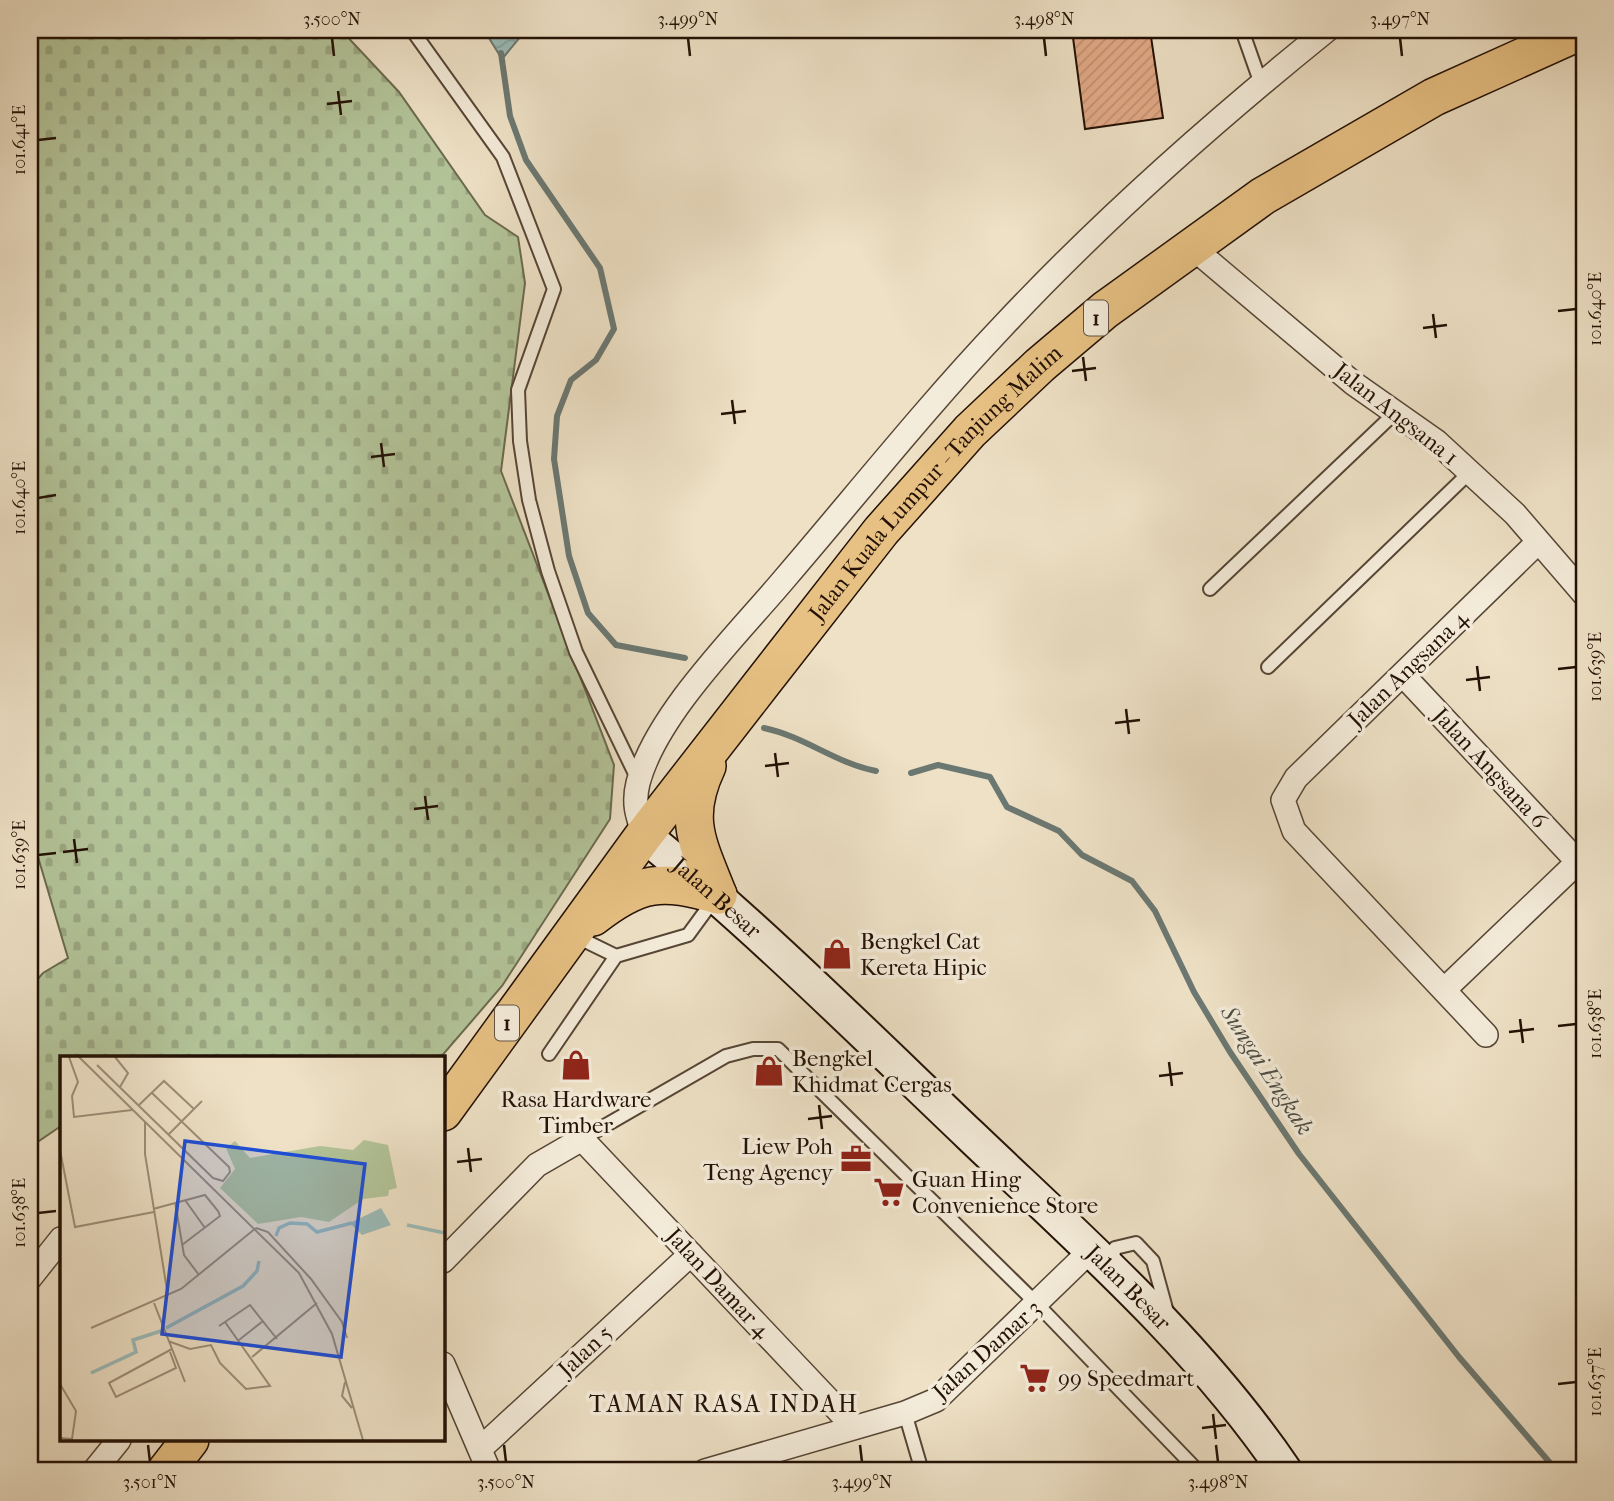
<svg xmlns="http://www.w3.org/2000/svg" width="1614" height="1501" viewBox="0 0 1614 1501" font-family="'IM FELL French Canon',serif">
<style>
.cemetery{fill:url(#cemetery-stones);stroke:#6b6a4f;stroke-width:2}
.water{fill:url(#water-waves);stroke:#6b7872;stroke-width:2}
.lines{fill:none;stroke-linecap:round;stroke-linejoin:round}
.stream{stroke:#6b7872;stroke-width:6}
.building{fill:url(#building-hatch);stroke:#231105;stroke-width:2}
.service-casing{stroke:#564535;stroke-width:16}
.minor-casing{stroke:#564535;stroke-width:26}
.secondary-casing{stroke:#231105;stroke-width:37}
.primary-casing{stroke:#231105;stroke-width:40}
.service{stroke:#f4ecda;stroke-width:12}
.minor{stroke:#f4ecda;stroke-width:23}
.secondary{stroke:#f4ecda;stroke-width:33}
.primary{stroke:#e7c083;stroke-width:37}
.ticks{fill:none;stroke:#231105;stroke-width:2.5}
.labels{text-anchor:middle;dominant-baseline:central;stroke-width:7;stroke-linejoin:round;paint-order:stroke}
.shield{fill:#f4ecda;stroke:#625345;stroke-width:2}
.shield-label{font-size:21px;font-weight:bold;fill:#231105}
.street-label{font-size:23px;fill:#231105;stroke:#f4ecda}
.poi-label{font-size:23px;fill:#231105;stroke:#f4ecda;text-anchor:start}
.water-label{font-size:24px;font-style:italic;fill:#4d4d44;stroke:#f4ecda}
.neighbourhood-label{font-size:24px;letter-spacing:2px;fill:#231105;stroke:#f4ecda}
.inset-river{fill:none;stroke:#9bbcba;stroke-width:3.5}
.inset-road{fill:none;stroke:#9d8e79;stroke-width:2}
.view{fill:#1d4ed8;fill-opacity:0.15;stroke:#1d4ed8;stroke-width:3.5}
.inset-edge{fill:none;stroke:#231105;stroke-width:3.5}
.neatline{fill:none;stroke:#231105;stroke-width:2.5}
.ticks-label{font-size:18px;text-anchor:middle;fill:#231105}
</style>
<defs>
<pattern id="cemetery-stones" width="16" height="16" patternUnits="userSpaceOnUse" patternTransform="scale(1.75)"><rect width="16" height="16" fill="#b3c499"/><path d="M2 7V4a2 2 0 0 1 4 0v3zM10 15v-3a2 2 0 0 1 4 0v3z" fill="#9aa782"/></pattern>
<pattern id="water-waves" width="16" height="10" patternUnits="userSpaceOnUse" patternTransform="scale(1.75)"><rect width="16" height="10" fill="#9bbcba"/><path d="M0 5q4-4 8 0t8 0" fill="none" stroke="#85a19e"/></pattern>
<pattern id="building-hatch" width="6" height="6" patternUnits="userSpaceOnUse" patternTransform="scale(1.75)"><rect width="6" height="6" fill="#e1a986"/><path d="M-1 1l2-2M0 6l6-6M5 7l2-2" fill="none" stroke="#c19072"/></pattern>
</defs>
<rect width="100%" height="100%" fill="#eee1c6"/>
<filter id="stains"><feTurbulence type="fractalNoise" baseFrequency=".00286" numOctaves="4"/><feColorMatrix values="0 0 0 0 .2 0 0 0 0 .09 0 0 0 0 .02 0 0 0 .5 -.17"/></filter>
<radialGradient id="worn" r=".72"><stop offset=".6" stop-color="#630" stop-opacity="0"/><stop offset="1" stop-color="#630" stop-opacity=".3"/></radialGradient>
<!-- cemetery -->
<path class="cemetery" d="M30,30H341L399,92L485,215L518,237L525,283L501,471L614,765L610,819L502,986L440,1058H61V1126L30,1147V988L43,973L68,958L30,830Z"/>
<!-- water -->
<path class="water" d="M484,30H526L502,59Z"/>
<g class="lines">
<!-- stream -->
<path class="stream" d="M501,53L510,116L526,160L600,268L614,329L596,360L571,380L557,416L554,459L569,556L588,613L616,645L685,658
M764,728C806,737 835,763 876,771
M911,773L938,765L990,777L1007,807L1059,831L1082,855L1132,881L1155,911L1194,992L1230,1052L1299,1154L1459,1357L1557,1471"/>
</g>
<!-- building -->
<path class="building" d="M1072,30H1150L1163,118L1085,129Z"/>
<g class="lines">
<!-- service casing -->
<g class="service-casing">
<path id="service" d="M412,30L503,157L554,289L518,390L520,441L529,500L548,571L576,652L638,780
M1242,30L1261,84
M1210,589L1396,412
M1268,667L1470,472
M575,936L616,956
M549,1054L616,956L688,935L715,898
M582,1139L726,1056L753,1049H778L1038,1305L1198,1471
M1111,1263L1115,1248L1136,1243L1153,1261L1167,1312
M905,1413L922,1471"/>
</g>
<!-- minor casing -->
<g class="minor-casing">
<path id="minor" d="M1193,248L1353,383L1437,442L1515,514L1584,594
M1403,675L1578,862
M644,835C637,815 633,803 638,783C656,714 740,632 786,577C858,493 927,406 1003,326C1103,219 1213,122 1327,30
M1445,989L1584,856
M1486,1035L1294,831L1283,800L1296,778L1537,543
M443,1261L537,1165L582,1139L854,1427
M30,1278L61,1239
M443,1364L489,1471
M480,1449L691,1254
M94,1471L119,1440
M705,1471L905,1413L936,1400L1091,1250"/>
</g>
<!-- secondary casing -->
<g class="secondary-casing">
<g id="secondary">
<path id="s1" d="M644,835C759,929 864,1034 971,1136C1081,1241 1199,1344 1285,1471"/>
</g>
</g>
<!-- primary casing -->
<g class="primary-casing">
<g id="primary">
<path d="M707,766C682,819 698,844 718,895"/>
<path d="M593,917C640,880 662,879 718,895"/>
<path id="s2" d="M443,1112L644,835L763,682L881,531L970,431L1040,365L1105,310L1263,196L1434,97L1583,30"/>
<path d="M166,1471L190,1440"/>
</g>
</g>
<!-- service -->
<use href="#service" class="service"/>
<!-- minor -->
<use href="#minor" class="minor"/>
<!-- secondary -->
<use href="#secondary" class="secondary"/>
<!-- primary -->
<use href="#primary" class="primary"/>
</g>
<!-- ticks -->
<path class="ticks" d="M332,38L334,56M688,38L690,56M1044,38L1046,56M1400,38L1402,56M338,91L341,115M327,104L352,101M38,140L56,138M1558,311L1576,309M1433,314L1436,338M1423,328L1447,325M1083,357L1086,381M1072,371L1096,368M732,400L735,424M721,414L746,411M381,443L384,467M371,457L395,454M38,498L56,495M1477,666L1480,691M1558,669L1576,667M1466,680L1490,677M1126,709L1129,734M1115,723L1140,720M775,753L778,777M765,766L789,763M425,796L428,820M414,809L438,806M74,839L77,863M63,852L88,849M38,855L56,853M1520,1019L1523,1043M1558,1026L1576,1024M1509,1032L1534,1029M1169,1062L1172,1086M1159,1076L1183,1073M819,1105L822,1129M808,1119L832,1116M468,1148L471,1172M457,1162L482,1159M38,1213L56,1211M1558,1384L1576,1382M1213,1414L1216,1439M1202,1428L1226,1425M148,1445L150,1462M504,1445L506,1462M860,1445L862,1462M1216,1445L1218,1462"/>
<!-- icons -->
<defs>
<g id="shop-bare" transform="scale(2.415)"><path d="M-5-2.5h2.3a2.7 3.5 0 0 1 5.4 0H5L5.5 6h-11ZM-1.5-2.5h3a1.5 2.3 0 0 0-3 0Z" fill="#8f2418" stroke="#f4ecda" stroke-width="2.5" paint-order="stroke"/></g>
<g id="office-bare" transform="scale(2.415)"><path d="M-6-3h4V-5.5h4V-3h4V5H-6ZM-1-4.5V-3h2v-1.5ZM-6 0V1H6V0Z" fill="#8f2418" stroke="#f4ecda" stroke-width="2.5" paint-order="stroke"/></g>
<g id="supermarket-bare" transform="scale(2.415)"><path d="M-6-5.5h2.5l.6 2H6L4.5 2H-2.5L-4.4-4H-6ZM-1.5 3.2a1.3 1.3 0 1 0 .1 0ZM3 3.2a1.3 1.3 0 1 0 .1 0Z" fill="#8f2418" stroke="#f4ecda" stroke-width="2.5" paint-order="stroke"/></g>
</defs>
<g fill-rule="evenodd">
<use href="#shop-bare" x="837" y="954"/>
<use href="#shop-bare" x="576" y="1065"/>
<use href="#shop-bare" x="769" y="1071"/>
<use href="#office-bare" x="856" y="1159"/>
<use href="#supermarket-bare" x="889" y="1192"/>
<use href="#supermarket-bare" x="1035" y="1378"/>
</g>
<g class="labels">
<!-- shield labels -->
<g class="shield">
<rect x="1084" y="300.5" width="24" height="35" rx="5"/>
<rect x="495" y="1005.5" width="24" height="35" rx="5"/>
</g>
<g class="shield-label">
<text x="1096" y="318">1</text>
<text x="507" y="1023">1</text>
</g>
<!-- street labels -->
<g class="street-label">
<text transform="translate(1396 414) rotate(38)">Jalan Angsana 1</text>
<text stroke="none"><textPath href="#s2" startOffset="800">Jalan Kuala Lumpur - Tanjung Malim</textPath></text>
<text transform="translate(1408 669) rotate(-44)">Jalan Angsana 4</text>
<text transform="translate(1490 768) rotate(47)">Jalan Angsana 6</text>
<text stroke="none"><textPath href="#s1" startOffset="96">Jalan Besar</textPath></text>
<text transform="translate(718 1283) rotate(47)">Jalan Damar 4</text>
<text stroke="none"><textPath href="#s1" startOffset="663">Jalan Besar</textPath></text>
<text transform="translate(987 1350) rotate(-42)">Jalan Damar 3</text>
<text transform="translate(585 1351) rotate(-43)">Jalan 5</text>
</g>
<!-- poi labels -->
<g class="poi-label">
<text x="860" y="941">Bengkel Cat<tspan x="860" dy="26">Kereta Hipic</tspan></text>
<text x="792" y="1058">Bengkel<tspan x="792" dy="26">Khidmat Cergas</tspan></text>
<text x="576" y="1099" text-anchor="middle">Rasa Hardware<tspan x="576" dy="26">Timber</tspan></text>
<text x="833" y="1146" text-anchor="end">Liew Poh<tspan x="833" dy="26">Teng Agency</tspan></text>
<text x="912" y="1179">Guan Hing<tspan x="912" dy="26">Convenience Store</tspan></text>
<text x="1058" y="1378">99 Speedmart</text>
</g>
<!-- water labels -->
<g class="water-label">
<text transform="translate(1267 1070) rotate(57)">Sungai Engkak</text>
</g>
<!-- neighbourhood labels -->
<g class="neighbourhood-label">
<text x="724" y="1404">TAMAN RASA INDAH</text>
</g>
</g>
<!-- overview -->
<g transform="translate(60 1056)">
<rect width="385" height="385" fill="#eee1c6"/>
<path d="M304,84L328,89L337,132L329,134L328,140L303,143L269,166L241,161L198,168L160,132L175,113L166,92L175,85L190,102L260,90L293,94Z" fill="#b3c499"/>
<path d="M321,152L331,169L302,179L290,167Z" fill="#9bbcba"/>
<path class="inset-river" d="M347,169L385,177M216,180L219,172L230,167L247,168L257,176L292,167M106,272L183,230L197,215L199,205M31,317L76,296L73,284L101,275"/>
<path class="inset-road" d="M9,1L18,26L12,40L14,61L72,54M19,1L239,217L272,278L303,384M55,1L68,17L60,31M37,9L153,122L163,125L170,116L169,111L92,37M79,49L104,25L134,53M85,65V98L108,240M109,78L142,45M0,94L15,171L94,156M125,144L145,172M115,146L124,199L139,219M93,153L145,139L158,155L160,160L122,189M196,172L208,176L251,223L282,266L287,282M94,247L125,326M159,270L190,249L217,283M31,272L121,233L196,172M179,284L203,265M108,285L130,293L151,289L160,307L186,333L210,330L165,266M110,296L116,312L56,341L49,327L112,293M192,301L257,247M285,326L282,340L292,352M0,328L16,355L12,383L0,382"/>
<path class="view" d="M125,85L305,108L281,301L102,278Z"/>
<rect width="385" height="385" class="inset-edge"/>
</g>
<!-- margin -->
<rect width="1614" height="1501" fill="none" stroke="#eee1c6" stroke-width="77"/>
<rect x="38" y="38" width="1538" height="1424" class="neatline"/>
<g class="ticks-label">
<text x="332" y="25">3.500°N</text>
<text x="688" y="25">3.499°N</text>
<text x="1044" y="25">3.498°N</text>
<text x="1400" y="25">3.497°N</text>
<text transform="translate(19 140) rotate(-90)" y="6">101.641°E</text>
<text transform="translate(1595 309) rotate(-90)" y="6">101.640°E</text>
<text transform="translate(19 498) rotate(-90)" y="6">101.640°E</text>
<text transform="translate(1595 667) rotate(-90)" y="6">101.639°E</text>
<text transform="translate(19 855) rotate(-90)" y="6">101.639°E</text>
<text transform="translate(1595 1024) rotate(-90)" y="6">101.638°E</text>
<text transform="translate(19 1213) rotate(-90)" y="6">101.638°E</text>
<text transform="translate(1595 1382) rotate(-90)" y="6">101.637°E</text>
<text x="150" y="1488">3.501°N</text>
<text x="506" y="1488">3.500°N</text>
<text x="862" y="1488">3.499°N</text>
<text x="1218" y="1488">3.498°N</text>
</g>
<rect width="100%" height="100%" filter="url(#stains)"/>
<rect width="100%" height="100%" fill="url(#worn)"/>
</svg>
